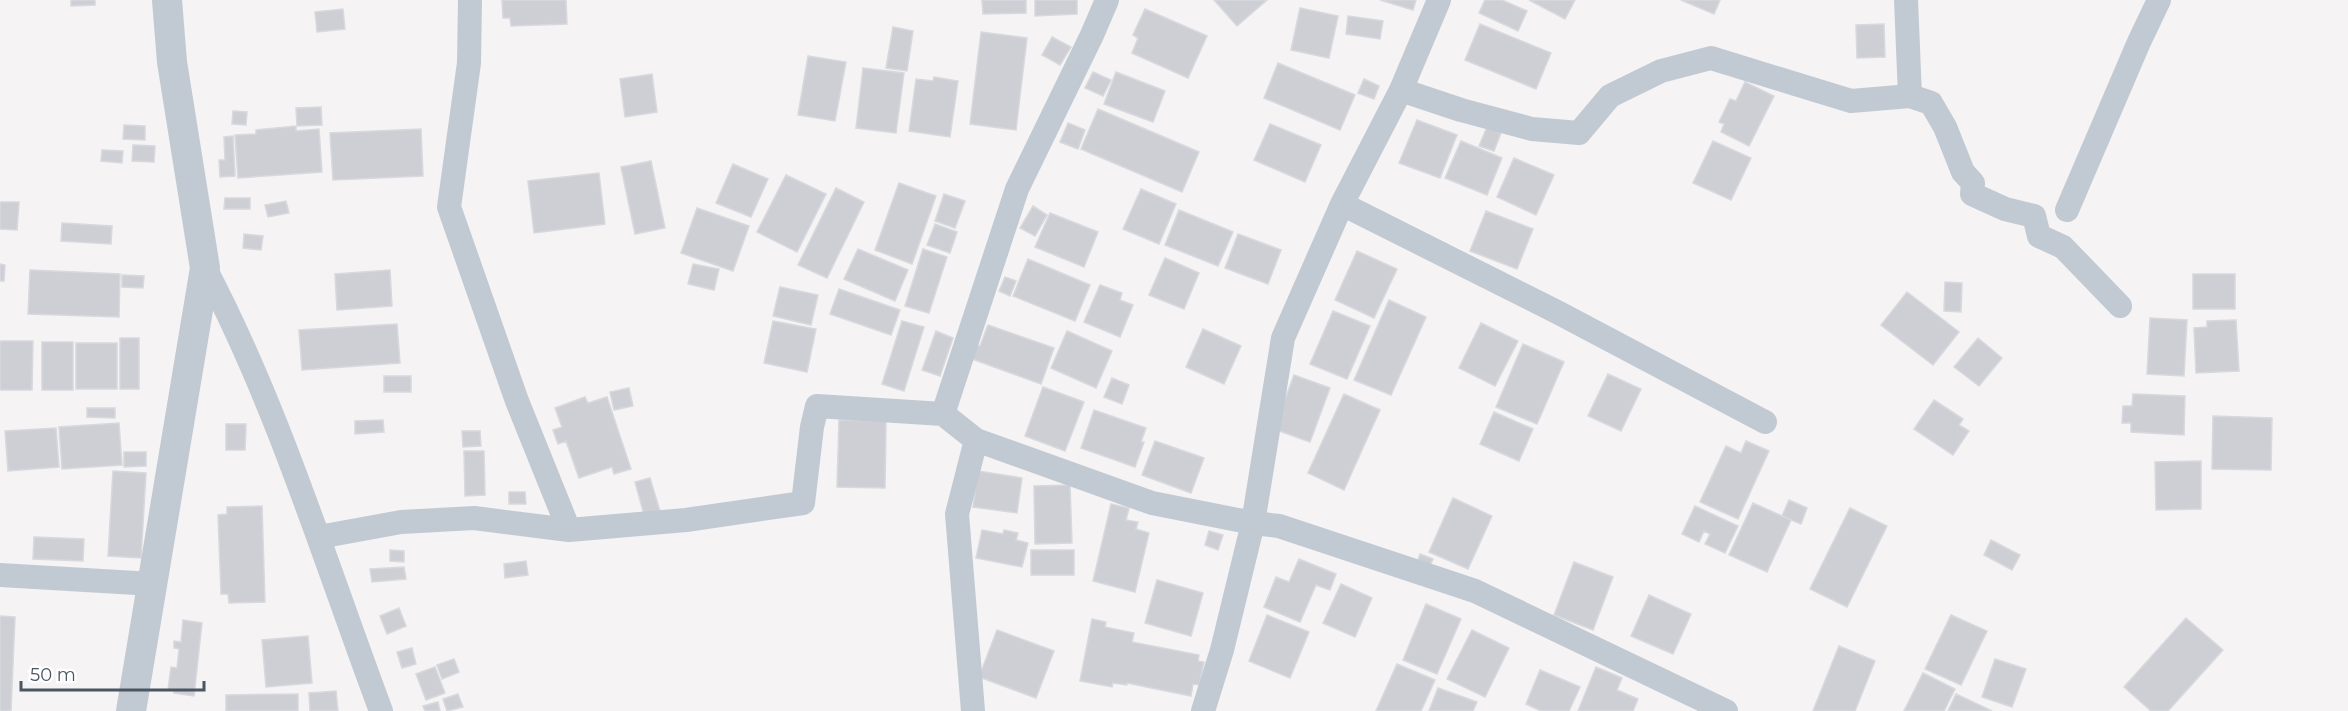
<svg xmlns="http://www.w3.org/2000/svg" width="2348" height="711" viewBox="0 0 2348 711" font-family="Montserrat,sans-serif">
<style>
.building{fill:#cdcfd5;stroke:#d7d9de;stroke-width:1.5}
.lines{fill:none;stroke-linecap:round;stroke-linejoin:round}
.minor{stroke:#c1cad2;stroke-width:24}
.tertiary{stroke:#c1cad2;stroke-width:30}
</style>
<rect width="100%" height="100%" fill="#f5f3f3"/>
<!-- building -->
<path class="building" d="M71,0H95V5L71,6Z
M502,0H566L567,24L511,26L510,18H503Z
M982,0H1026V13L983,14Z
M1035,0H1077V14L1035,16Z
M1214,0H1267L1237,26Z
M1380,0H1416L1413,10Z
M1485,0H1502L1527,11L1518,31L1479,13Z
M1529,0H1575L1565,19Z
M1681,0H1720L1714,14Z
M1300,8L1338,16L1329,58L1291,50Z
M343,9L345,29L317,32L315,12Z
M1145,9L1207,36L1188,78L1132,53L1138,38L1133,35Z
M1348,16L1383,21L1380,39L1346,34Z
M1480,24L1551,53L1536,89L1465,60Z
M1884,24L1885,57L1857,58L1856,25Z
M893,27L913,31L907,71L886,68Z
M981,32L1027,38L1016,130L970,124Z
M1052,37L1071,47L1060,65L1042,55Z
M808,56L846,62L835,121L798,115Z
M1278,63L1355,95L1340,130L1264,98Z
M863,68L904,73L896,133L856,128Z
M1093,72L1111,80L1103,96L1085,88Z
M1116,72L1165,91L1153,122L1104,104Z
M652,74L657,112L625,117L620,79Z
M934,77L958,81L950,137L909,131L916,79L933,81Z
M1364,79L1379,86L1374,99L1358,93Z
M1745,82L1774,96L1749,146L1721,132L1724,124L1719,122L1730,99L1736,101Z
M321,107L322,125L297,126L296,108Z
M1098,109L1199,152L1182,192L1081,149Z
M233,111L247,112L246,125L232,124Z
M1417,120L1457,135L1440,178L1399,163Z
M1068,123L1085,130L1078,149L1060,142Z
M1270,124L1321,145L1305,182L1254,160Z
M124,125L145,126V140L123,139Z
M296,126V131L319,129L322,172L238,178L235,135L256,134V130Z
M1487,127L1501,133L1494,151L1479,146Z
M421,129L423,176L333,180L330,133Z
M233,136L235,176L220,177L219,160H225L224,137Z
M1461,141L1502,158L1487,195L1445,178Z
M1713,141L1751,158L1731,200L1693,183Z
M133,145L155,146L154,162L132,161Z
M102,150L123,151L122,163L101,161Z
M1514,158L1554,175L1536,215L1497,197Z
M651,161L665,228L635,234L621,167Z
M733,164L768,179L751,217L716,203Z
M599,173L605,224L534,233L528,181Z
M786,175L826,194L797,252L757,232Z
M899,183L936,196L912,264L875,250Z
M836,188L864,202L827,278L798,265Z
M1141,189L1176,204L1159,244L1123,229Z
M944,194L965,201L955,228L935,221Z
M225,198H250V209H224Z
M286,201L289,213L268,217L265,205Z
M0,202H19L17,230L0,229Z
M1033,206L1047,215L1035,236L1020,228Z
M697,208L749,226L733,271L681,253Z
M1179,210L1233,232L1218,266L1165,245Z
M1486,211L1533,229L1517,269L1470,251Z
M1050,213L1098,232L1084,267L1035,247Z
M62,223L112,226L111,244L61,241Z
M935,224L957,232L950,253L927,245Z
M244,234L263,236L261,250L243,248Z
M1238,234L1281,250L1268,284L1225,268Z
M858,249L908,270L895,301L844,279Z
M923,249L947,257L929,313L905,306Z
M1357,251L1397,269L1374,318L1335,300Z
M1165,258L1199,273L1184,309L1149,295Z
M1028,259L1090,285L1075,321L1013,296Z
M0,264L5,265L4,281H0Z
M693,264L719,269L714,290L688,284Z
M30,270L120,274L119,317L28,314Z
M390,270L392,306L337,310L335,274Z
M2193,274H2235V309H2193Z
M122,275L144,276L143,288L122,287Z
M1005,277L1016,281L1010,296L999,291Z
M1945,282L1962,283L1961,312L1944,311Z
M1100,285L1122,293L1120,300L1133,305L1120,337L1084,322Z
M780,287L818,295L811,325L773,316Z
M839,289L900,310L891,335L830,314Z
M1907,292L1959,332L1933,365L1881,325Z
M1389,300L1426,317L1391,395L1354,380Z
M1333,311L1370,326L1347,379L1310,364Z
M2150,318L2187,320L2184,376L2147,374Z
M2236,320L2239,371L2196,373L2194,328L2207,327V321Z
M773,321L816,329L807,372L764,363Z
M902,321L924,327L904,391L882,384Z
M1481,323L1518,341L1495,386L1459,368Z
M397,324L400,363L302,370L299,330Z
M988,325L1054,348L1041,384L972,359L976,345L980,346Z
M1203,329L1241,346L1224,384L1186,367Z
M936,331L953,338L940,376L922,370Z
M1067,331L1112,351L1096,388L1051,368Z
M120,338H139V389H120Z
M1978,338L2002,358L1979,386L1954,367Z
M0,341H33L32,390H0Z
M42,342H73V390H42Z
M76,343H117V389H76Z
M1523,344L1564,362L1537,424L1496,407Z
M1608,374L1641,389L1621,431L1588,416Z
M1294,375L1330,388L1310,442L1274,429Z
M384,376H411V392H384Z
M1112,378L1129,385L1122,404L1104,397Z
M1043,387L1084,402L1065,451L1025,436Z
M629,388L633,406L614,410L610,392Z
M1344,394L1380,410L1344,490L1308,473Z
M2133,394L2185,396L2184,435L2131,432V423H2122L2123,406H2132Z
M585,397L588,403L607,397L631,469L614,474L612,467L579,478L566,441L558,444L553,430L562,427L555,408Z
M1934,400L1963,419L1959,425L1969,431L1953,455L1914,429Z
M87,408H115V418L87,417Z
M1094,410L1146,428L1141,442H1144L1135,467L1081,448Z
M1494,412L1533,429L1519,461L1480,444Z
M2213,416L2272,418L2271,470L2212,469Z
M383,420L384,432L355,434V421Z
M839,420L886,421L885,488L837,487Z
M119,423L122,465L62,469L59,427Z
M226,424H246L245,450H226Z
M56,428L59,467L8,471L5,431Z
M462,431H480L481,446L463,447Z
M1155,441L1204,458L1191,493L1142,475Z
M1746,441L1769,451L1738,519L1700,502L1726,446L1741,453Z
M464,451H484L485,495L465,496Z
M124,452H146V466L124,467Z
M2201,461V509L2156,510L2155,462Z
M113,471L146,473L141,558L108,556Z
M978,471L1022,478L1017,513L973,507Z
M650,478L660,511L644,515L635,482Z
M1070,485L1072,543L1035,544L1034,486Z
M509,492H525L526,504H509Z
M1453,498L1492,516L1468,569L1429,552Z
M1789,500L1807,508L1801,524L1782,516Z
M1753,503L1791,520L1767,572L1729,555Z
M1111,504L1129,508L1126,520L1138,522L1136,529L1149,533L1135,592L1093,581Z
M262,506L265,602L229,603L228,594H221L218,515L227,514V507Z
M1695,506L1738,526L1725,553L1705,544L1710,534L1704,531L1699,542L1682,534Z
M1850,508L1887,526L1847,607L1810,589Z
M982,530L1003,534L1004,530L1018,533L1016,540L1028,543L1022,567L976,558Z
M1209,531L1223,535L1218,550L1205,545Z
M34,537L84,539L83,561L33,559Z
M1991,540L2020,555L2012,570L1984,555Z
M390,550L404,551V562L390,561Z
M1031,550H1074V575H1031Z
M1420,554L1433,559L1427,573L1415,569Z
M1299,559L1336,574L1330,590L1316,585L1300,622L1264,607L1276,577L1289,582Z
M526,561L528,575L505,578L504,564Z
M1574,562L1613,577L1593,630L1554,615Z
M404,567L406,579L372,582L370,569Z
M1157,580L1203,593L1191,636L1145,623Z
M1341,584L1372,598L1355,637L1323,623Z
M1649,595L1691,614L1673,654L1631,636Z
M1426,604L1461,619L1437,674L1403,660Z
M399,608L406,626L387,634L380,616Z
M1267,615L1309,632L1290,678L1249,661Z
M1951,615L1987,631L1961,685L1925,669Z
M0,616L15,617L11,711H0Z
M2186,618L2223,650L2168,711H2151L2124,687Z
M1092,619L1106,622L1105,627L1134,633L1132,642L1199,655L1198,661L1204,662L1199,685L1193,684L1191,696L1127,683V685L1113,683L1112,687L1080,681Z
M183,620L202,623L194,696L174,693V691L168,690L171,667L177,668L179,649L174,648V641L181,642Z
M997,630L1054,651L1036,698L979,677Z
M1472,630L1509,648L1485,697L1447,679Z
M308,636L312,683L266,687L262,640Z
M1839,646L1875,661L1855,711H1813Z
M412,648L416,664L402,668L397,652Z
M454,659L459,672L442,679L437,665Z
M1995,659L2026,669L2012,707L1982,697Z
M1397,664L1435,680L1421,711H1376Z
M435,667L445,693L426,700L416,674Z
M1596,667L1622,678L1617,690L1638,699L1633,711H1578Z
M1540,670L1580,687L1569,711H1541L1526,704Z
M1923,673L1955,689L1944,711H1904Z
M1438,688L1477,702L1473,711H1429Z
M336,691L338,711H310L309,693Z
M298,694V711H226V695Z
M458,694L463,707L447,711L443,699Z
M1956,694L1992,711H1948Z
M438,702L440,711H425L423,706Z"/>
<g class="lines">
<!-- minor -->
<path class="minor" d="M470,0L469,63L449,207L517,401L569,530
M1906,0L1910,96
M1401,90L1461,110L1532,129L1579,133L1610,96L1661,71L1711,58L1851,101L1910,96L1931,103L1945,127L1963,172L1973,183L1972,194L2005,209L2034,216L2039,236L2063,247L2120,306
M1342,204L1559,313L1765,422
M2067,210L2139,42L2159,0
M205,268C279,409 325,562 381,711
M943,414L1017,189L1092,35L1107,0
M319,537L401,522L474,518L569,530L686,520L803,503L812,427L817,406L943,414L976,440L1152,503L1253,523L1279,526L1475,591L1726,711
M0,575L153,584
M973,711L957,514L976,440
M1203,711L1222,650L1253,523L1283,338L1342,204L1401,90L1439,0"/>
<!-- tertiary -->
<path class="tertiary" d="M131,711L205,268L172,62L167,0"/>
</g>
<!-- scale -->
<path d="M21 681v9h183v-9" fill="none" stroke="#4a5661" stroke-width="3"/>
<text x="30" y="681" font-size="18" fill="#4a5661" stroke="#ffffff" stroke-width="4.5" paint-order="stroke">50 m</text>
</svg>
